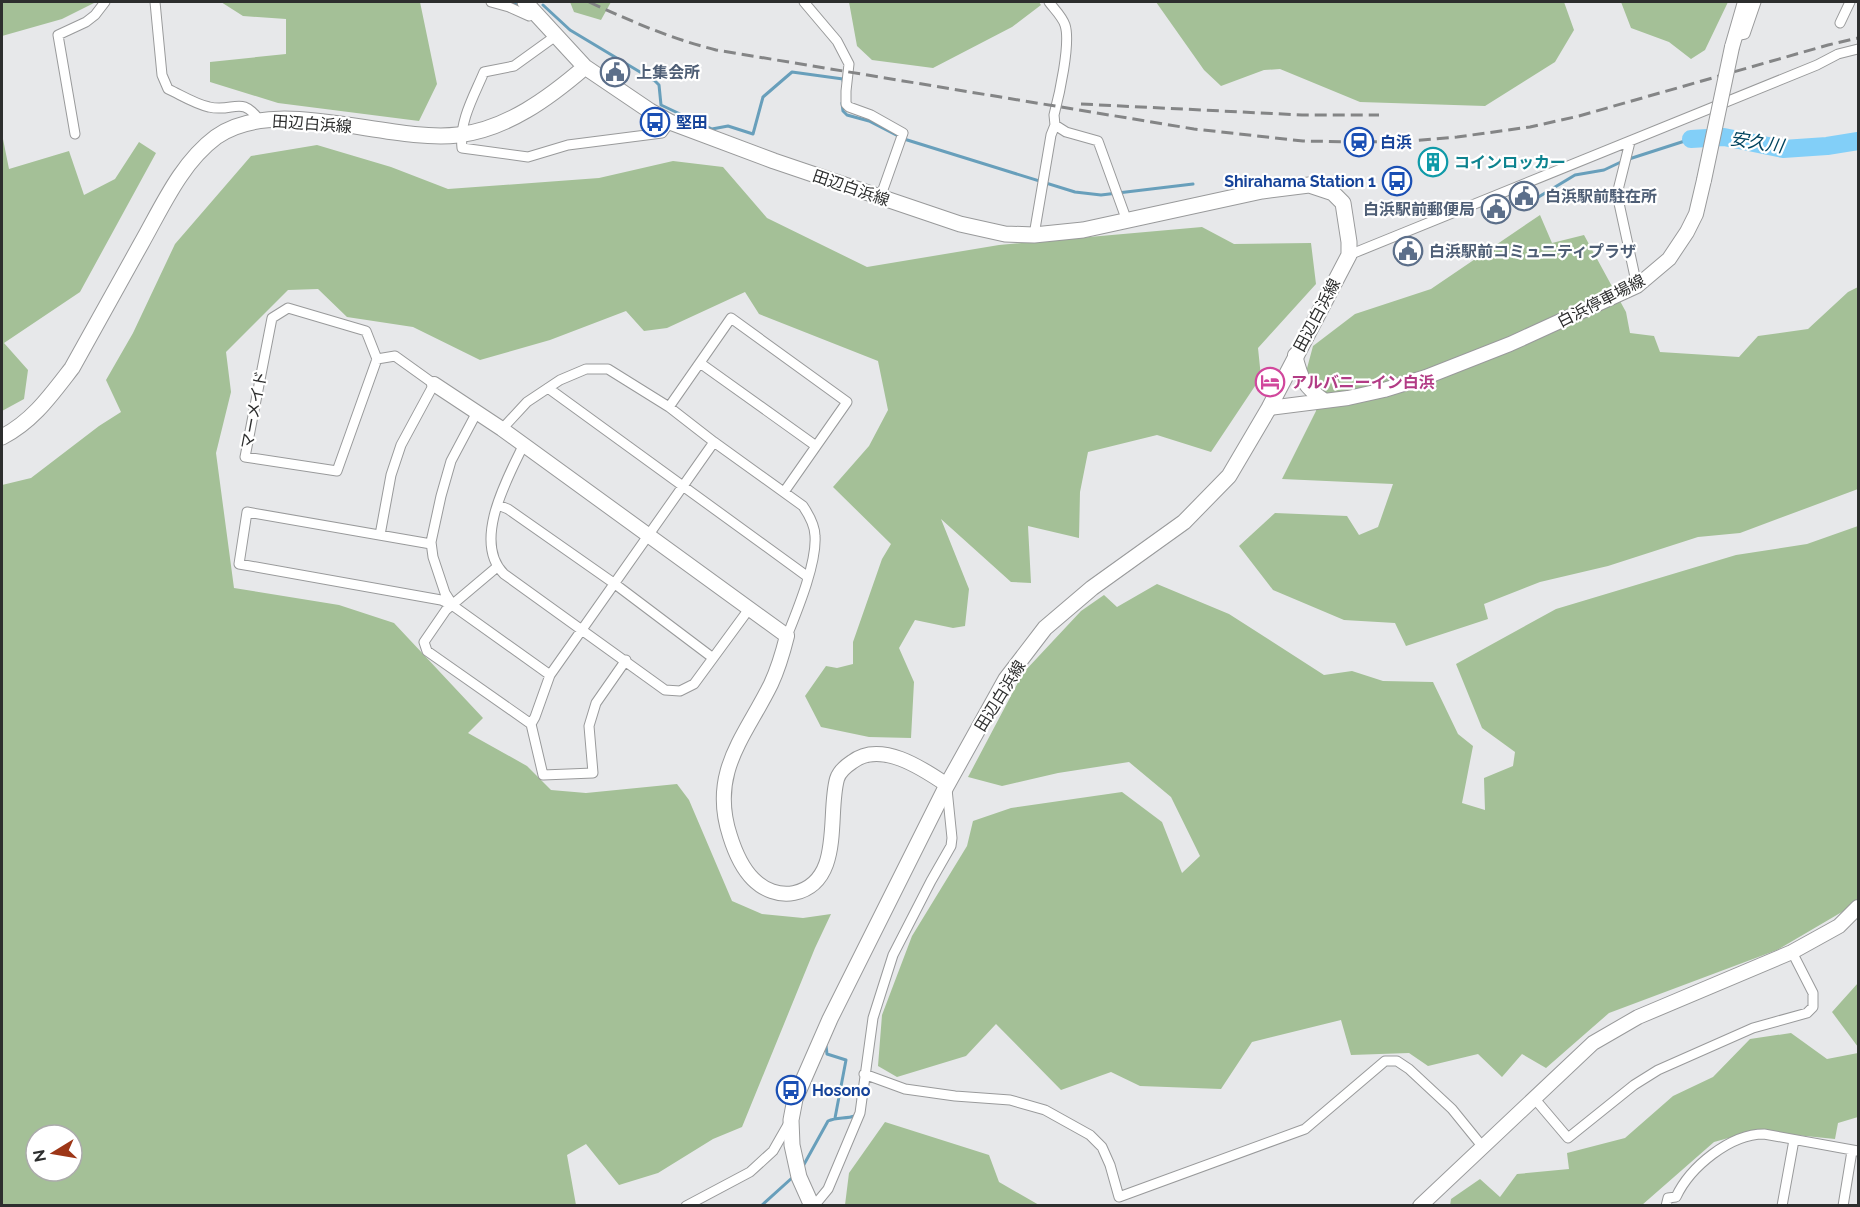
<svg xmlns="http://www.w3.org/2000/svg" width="1860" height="1207" viewBox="0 0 1860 1207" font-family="Raleway,'Noto Sans JP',sans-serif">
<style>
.green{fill:#a4c097;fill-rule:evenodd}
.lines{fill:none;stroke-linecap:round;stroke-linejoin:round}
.stream{stroke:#689fbb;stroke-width:3}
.river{stroke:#82cff8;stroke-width:18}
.street-casing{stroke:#999a9b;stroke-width:11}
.secondary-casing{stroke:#999a9b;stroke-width:16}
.primary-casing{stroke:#999a9b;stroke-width:17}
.street{stroke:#fff;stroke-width:9}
.secondary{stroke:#fff;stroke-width:14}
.primary{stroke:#fff;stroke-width:15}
.rail{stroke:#848586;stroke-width:3;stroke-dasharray:12 6;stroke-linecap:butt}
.secondary-bridge-casing{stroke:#999a9b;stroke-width:16;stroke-linecap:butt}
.secondary-bridge{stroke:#fff;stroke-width:14}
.labels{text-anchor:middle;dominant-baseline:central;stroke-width:4.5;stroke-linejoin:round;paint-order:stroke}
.service-label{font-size:16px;font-weight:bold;fill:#4e5e75;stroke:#fff;text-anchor:start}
.transit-label{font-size:16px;font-weight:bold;fill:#164399;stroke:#fff;text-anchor:start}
.street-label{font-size:16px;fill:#2d2e2e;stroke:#fff}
.culture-label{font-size:16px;font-weight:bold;fill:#0d838f;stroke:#fff;text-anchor:start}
.hotel-label{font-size:16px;font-weight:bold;fill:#b23c85;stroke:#fff;text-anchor:start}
.water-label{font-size:18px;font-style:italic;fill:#00445f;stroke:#fff}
</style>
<rect width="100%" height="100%" fill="#e7e8ea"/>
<!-- green -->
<path class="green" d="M2,2H96L62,19L2,36Z
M221,2H420L437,84L419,121L278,103L210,82V62L286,54V19L243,16Z
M570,2H611L601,20L574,12Z
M849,2H1039L1041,5L1012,27L933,68L872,60L857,46Z
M1156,2H1564L1574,30L1555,62L1485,106L1360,102L1280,69L1264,70L1221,86L1204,70Z
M1621,2H1728L1705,50L1691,59L1669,42L1631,28Z
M2,134L9,169L69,151L84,195L115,179L139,142L156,153L80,292L4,343L28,370L24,399L2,411Z
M317,145L391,167L448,189L599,178L673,161L723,167L767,218L867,267L999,245L1202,227L1234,244L1311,243L1316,284L1258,348L1261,377L1211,452L1157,435L1088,452L1080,492L1079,538L1028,526L1031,583L1011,582L941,519L969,589L965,626L953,628L915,620L899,648L914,682L911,738L869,737L821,727L805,696L826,666L837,668L853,664V642L882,559L891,544L833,487L869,446L888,410L878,361L759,314L745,292L667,328L644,331L626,311L550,340L480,360L413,327L347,317L318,289L288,290L226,352L231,392L216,453L234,588L339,605L394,623L483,718L468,733L527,766L551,790L586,793L677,784L689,800L732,901L762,914L803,918L831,914L815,948L742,1127L713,1139L658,1173L619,1185L586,1144L567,1155L576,1205H2V485L31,478L99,426L121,412L106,380L133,333L175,244L251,156ZM36,1135H72V1171H36Z
M1540,215L1552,243L1584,235L1626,312L1630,333L1654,336L1660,352L1739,357L1758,336L1808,329L1848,292L1858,287V489L1740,533L1698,537L1608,566L1540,582L1484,604L1488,619L1406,646L1395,623L1344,620L1273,590L1239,546L1275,513L1347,516L1359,535L1378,527L1393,484L1282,479L1316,411L1319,379L1306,372L1313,346L1355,314L1431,289Z
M1858,526V908L1847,909L1777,950L1609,1013L1546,1068L1522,1054L1502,1077L1478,1054L1428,1066L1409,1053L1351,1055L1341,1020L1252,1042L1221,1089L1140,1086L1111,1072L1061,1090L996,1024L966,1056L897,1077L878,1066L882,1015L912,936L967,846L973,821L1011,808L1122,792L1162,822L1182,873L1200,856L1171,797L1129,762L1058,773L1002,786L968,777L1023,673L1081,611L1104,595L1117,607L1157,584L1229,614L1324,675L1352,671L1383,681L1433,682L1458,734L1473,746L1462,803L1485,810L1484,778L1513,766L1515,752L1482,728L1456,664L1556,609L1736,555L1807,544Z
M1858,983V1047L1832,1012Z
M1791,1033L1827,1059L1858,1053V1117L1838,1123L1835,1139L1754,1131L1714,1142L1642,1205L1450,1206L1451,1199L1480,1179L1500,1197L1517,1174L1569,1169L1567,1153L1625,1138L1673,1096L1713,1077L1750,1039Z
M885,1122L989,1155L999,1182L1039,1205H845L849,1173Z"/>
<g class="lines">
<!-- stream -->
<path class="stream" d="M512,2L520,7
M543,5L570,30L655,81L659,85L661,105L712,129L728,126L753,134L763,97L792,72L843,79V81
M842,103L843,111L847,115L869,121L904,139L1075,192L1101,195L1193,184
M1629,159L1691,139
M1522,207L1575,175L1604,170L1623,161
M826,1046L827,1054L846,1060L835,1118
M802,1168L828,1121C837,1117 845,1119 855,1116
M761,1206L793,1177"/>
<!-- river -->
<path class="river" d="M1691,139L1724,137L1783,149L1827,146L1858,141"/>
<!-- street casing -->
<g class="street-casing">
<path id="street" d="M155,2L162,75L168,89C181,95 195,104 209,107C234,113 241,94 260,121
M491,2L509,7L529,16L536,13
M804,2L837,41L849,64L846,91V104L849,107L871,115L903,133L880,198
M1049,2C1054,9 1062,16 1065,25C1071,43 1059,96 1054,115L1055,125L1066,132L1098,141L1127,221
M1840,23L1850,2
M557,35L514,66L484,72C474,96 459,121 462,148L528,157L568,145L662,133L670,122
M1735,36L1745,34L1756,2
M75,134L58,35L86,22L95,15L105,2
M1630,142L1617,194L1637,286
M1034,235L1051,135L1055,125
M1349,255L1817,65L1838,54L1858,49
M377,359L337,471L245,457L272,318L288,308L366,331L377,359L395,356L434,384L401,445L391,475L380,535
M700,363L816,446
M548,388L808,577
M669,407L731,318L847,402L784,492
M502,429L527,402L560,380L586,369H608L669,407L714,442L803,506C809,515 815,525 815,536C817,563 797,611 787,636
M523,446C507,479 472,542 504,574L665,690L680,691L694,684L749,609
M498,505L508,509L615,584L713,658
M431,544L247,512L239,564L441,600L452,605L550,675
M497,567L446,610L424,642L427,651L531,724L543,775L593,773L589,726L596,703L626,660
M452,604L445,593L433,557L431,542L441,496L451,461L477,412
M531,724L535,717L550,675L714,442
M864,1074L905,1089L955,1096L1010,1100L1045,1110L1090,1135L1102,1147L1110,1165L1119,1197L1305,1129L1385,1061H1397L1409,1069L1452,1109L1482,1146
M1534,1098L1568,1138L1634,1085L1658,1070L1753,1028L1807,1013L1813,1007V993L1792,952
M686,1206L750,1172L773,1151L789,1123
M814,1206L828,1189L860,1113L873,1018L893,955L931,881L951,846L952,838L947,789
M1666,1206L1668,1198L1676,1197C1690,1167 1730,1134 1764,1134L1858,1151
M1782,1206L1794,1140
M1843,1206L1852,1151"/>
</g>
<!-- secondary casing -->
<g class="secondary-casing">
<path id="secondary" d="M1732,47L1745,2
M1295,355C1301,379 1304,387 1325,401
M434,384L502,429L787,636C783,652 778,669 771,684C745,737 709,772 730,836C735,852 741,867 753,879C764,890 779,896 794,893C844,882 827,815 837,779C839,772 846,766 852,762C880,740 922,768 947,785
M1269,408L1348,398L1384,390L1426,377L1510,344L1637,286L1669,259L1687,232L1696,214L1704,180
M1420,1206L1593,1043L1638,1017L1792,952L1839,926L1858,907"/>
</g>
<!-- primary casing -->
<g class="primary-casing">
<path id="primary" d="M525,2L585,67L650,111L670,122L774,161L960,224L1005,234L1034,235L1083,230L1262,191L1309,185L1333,193L1343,203L1349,242V255L1269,408L1229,476L1184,522L1092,588L1045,628L1006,679L947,785L830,1019L795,1099L791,1120L792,1145L799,1177L812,1206
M2,437C33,421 51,395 72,368C95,327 118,286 141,244C162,207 181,163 216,137C276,94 387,143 458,135C507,129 549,98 585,67"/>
</g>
<!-- street -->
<use href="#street" class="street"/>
<!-- secondary -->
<use href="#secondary" class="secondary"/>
<!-- primary -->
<use href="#primary" class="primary"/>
<!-- rail -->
<path class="rail" d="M589,2C633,22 669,38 716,50L1194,129L1303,141L1359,142L1409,141L1457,137L1530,127L1579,116L1828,45L1858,38
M1081,104L1302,115H1379"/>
<!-- secondary-bridge casing -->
<g class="secondary-bridge-casing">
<path id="secondary-bridge" d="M1704,180L1732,47"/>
</g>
<!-- secondary-bridge -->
<use href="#secondary-bridge" class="secondary-bridge"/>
</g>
<!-- icons -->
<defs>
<g id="civic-ring" transform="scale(1.5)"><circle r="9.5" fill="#fff" stroke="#5c6f8a" stroke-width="1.5"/><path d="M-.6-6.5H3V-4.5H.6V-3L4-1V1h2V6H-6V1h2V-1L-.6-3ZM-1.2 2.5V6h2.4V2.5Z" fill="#5c6f8a"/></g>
<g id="bus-ring" transform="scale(1.5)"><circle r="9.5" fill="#fff" stroke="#1a4fb4" stroke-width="1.5"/><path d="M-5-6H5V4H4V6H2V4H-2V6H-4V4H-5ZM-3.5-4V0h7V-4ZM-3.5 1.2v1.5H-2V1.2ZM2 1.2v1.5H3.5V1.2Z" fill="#1a4fb4"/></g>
<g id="station-ring" transform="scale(1.5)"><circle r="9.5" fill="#fff" stroke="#1a4fb4" stroke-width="1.5"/><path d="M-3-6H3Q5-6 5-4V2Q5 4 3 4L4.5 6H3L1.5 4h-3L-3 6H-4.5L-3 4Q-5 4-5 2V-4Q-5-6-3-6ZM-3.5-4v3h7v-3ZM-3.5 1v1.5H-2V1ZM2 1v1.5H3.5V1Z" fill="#1a4fb4"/></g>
<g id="building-ring" transform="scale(1.5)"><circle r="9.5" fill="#fff" stroke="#0f9aa8" stroke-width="1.5"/><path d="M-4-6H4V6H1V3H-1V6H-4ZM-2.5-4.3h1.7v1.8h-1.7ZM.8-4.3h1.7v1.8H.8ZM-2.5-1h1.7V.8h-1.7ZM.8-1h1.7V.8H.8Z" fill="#0f9aa8"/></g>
<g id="hotel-ring" transform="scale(1.5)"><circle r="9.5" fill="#fff" stroke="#d1479c" stroke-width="1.5"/><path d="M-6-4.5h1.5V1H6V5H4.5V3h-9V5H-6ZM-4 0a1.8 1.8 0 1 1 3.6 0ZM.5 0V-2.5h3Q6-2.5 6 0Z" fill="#d1479c"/></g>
</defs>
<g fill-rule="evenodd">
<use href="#civic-ring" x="615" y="72"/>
<use href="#bus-ring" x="655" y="122"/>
<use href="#station-ring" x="1359" y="142"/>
<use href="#building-ring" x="1433" y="162"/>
<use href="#bus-ring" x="1397" y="181"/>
<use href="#civic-ring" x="1524" y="196"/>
<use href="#civic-ring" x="1496" y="209"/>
<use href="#civic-ring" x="1408" y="251"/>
<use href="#hotel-ring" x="1270" y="382"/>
<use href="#bus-ring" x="791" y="1090"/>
</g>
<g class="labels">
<!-- service labels -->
<g class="service-label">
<text x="636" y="72">上集会所</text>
<text x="1545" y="196">白浜駅前駐在所</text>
<text x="1475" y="209" text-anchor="end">白浜駅前郵便局</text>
<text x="1429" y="251">白浜駅前コミュニティプラザ</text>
</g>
<!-- transit labels -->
<g class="transit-label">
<text x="676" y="122">堅田</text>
<text x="1380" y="142">白浜</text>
<text x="1376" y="181" text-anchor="end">Shirahama Station 1</text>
<text x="812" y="1090">Hosono</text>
</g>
<!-- street labels -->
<g class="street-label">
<text transform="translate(312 124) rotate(4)">田辺白浜線</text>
<text transform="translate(851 188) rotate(19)">田辺白浜線</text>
<text transform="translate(1601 301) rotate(-27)">白浜停車場線</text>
<text transform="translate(1317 315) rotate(-62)">田辺白浜線</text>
<text transform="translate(254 410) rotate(-79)">マーメイド</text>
<text transform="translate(1000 696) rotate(-58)">田辺白浜線</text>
</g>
<!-- culture labels -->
<g class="culture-label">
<text x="1454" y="162">コインロッカー</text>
</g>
<!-- hotel labels -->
<g class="hotel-label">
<text x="1291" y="382">アルバニーイン白浜</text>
</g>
<!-- water labels -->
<g class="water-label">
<text transform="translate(1757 142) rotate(9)">安久川</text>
</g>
</g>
<!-- border -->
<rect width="1860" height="1207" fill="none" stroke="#2d2e2e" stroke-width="6"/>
<!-- north arrow -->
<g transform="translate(54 1153) rotate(259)"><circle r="28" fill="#ffffff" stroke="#ababab" stroke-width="1.5"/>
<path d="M0-4.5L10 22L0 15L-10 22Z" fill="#9d3617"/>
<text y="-9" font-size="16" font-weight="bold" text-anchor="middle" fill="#2d2e2e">N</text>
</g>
</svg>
